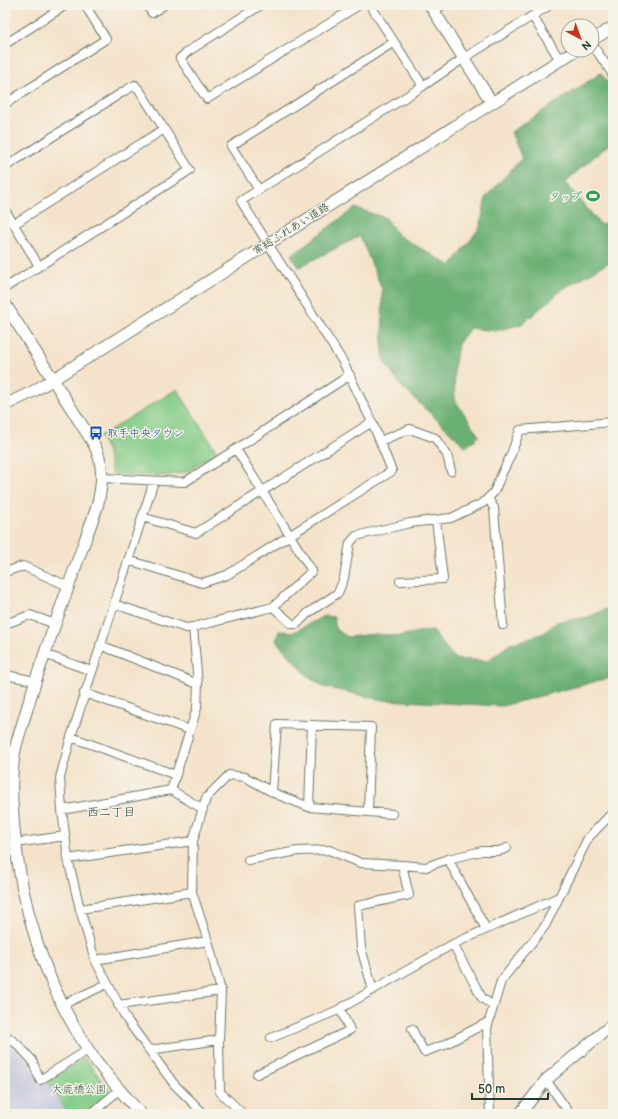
<svg xmlns="http://www.w3.org/2000/svg" width="618" height="1119" viewBox="0 0 618 1119" font-family="'Balsamiq Sans','Klee One',sans-serif">
<style>
.industrial{fill:#bdc3de}
.green{fill:#84cc88;stroke:#52845e}
.forest{fill:#6bb074;stroke:#457654}
.lines{fill:none;stroke-linecap:round;stroke-linejoin:round}
.minor-casing{stroke:#6a7768;stroke-width:10}
.tertiary-casing{stroke:#6a7768;stroke-width:13}
.minor{stroke:#fff;stroke-width:8}
.tertiary{stroke:#fff;stroke-width:11}
.labels{text-anchor:middle;dominant-baseline:central;stroke-width:3;stroke-linejoin:round;paint-order:stroke}
.leisure-label{font-size:11px;fill:#27864d;stroke:#f7f3e8;text-anchor:end}
.street-label{font-size:11px;fill:#1f3d34;stroke:#f7f3e8}
.transit-label{font-size:11px;fill:#164399;stroke:#f7f3e8;text-anchor:start}
.park-label{font-size:11px;fill:#335a45;stroke:#f7f3e8}
.neighbourhood-label{font-size:12px;fill:#1f3d34;stroke:#f7f3e8}
</style>
<rect width="100%" height="100%" fill="#f7f3e8"/>
<filter id="ink" filterUnits="userSpaceOnUse"><feTurbulence type="fractalNoise" baseFrequency=".025" numOctaves="2"/><feDisplacementMap in="SourceGraphic" scale="8" xChannelSelector="R" yChannelSelector="G"/><feConvolveMatrix kernelMatrix="1 2 1 2 8 2 1 2 1" color-interpolation-filters="sRGB"/></filter>
<filter id="wash" filterUnits="userSpaceOnUse"><feTurbulence type="fractalNoise" baseFrequency=".012" numOctaves="4" result="noise"/><feDisplacementMap in="SourceGraphic" scale="16" xChannelSelector="R" yChannelSelector="G"/><feGaussianBlur stdDeviation="0.9" result="paint"/><feColorMatrix in="noise" values="0 0 0 0 0 0 0 0 0 0 0 0 0 0 0 0 0 1.4 0 .05"/><feComposite in="paint" operator="in"/></filter>
<g filter="url(#wash)">
<rect width="100%" height="100%" fill="#f4e3ca"/>
<!-- industrial -->
<path class="industrial" d="M5,1038L29,1060L40,1084L47,1079L66,1114H5Z"/>
<!-- green -->
<path class="green" d="M177,389L217,452L186,472L165,476L112,474L107,450L100,436Z
M85,1058L111,1093L85,1114H68L48,1081Z"/>
<!-- forest -->
<path class="forest" d="M601,73L613,88V141L574,174L566,183L601,225L613,220V260L563,289L522,324L496,331L470,328L458,344L454,369L455,400L479,436L466,447L400,385L383,360L382,289L360,236L299,267L291,255L355,208L386,218L398,235L451,266L480,227L486,197L522,158L511,132Z
M613,606V677L502,706L383,700L324,687L307,675L276,641L279,631L294,632L324,616L334,617L336,630L348,637L375,634L400,636L418,632L433,631L455,659L487,661L510,644L544,633L557,622L588,617Z"/>
</g>
<g filter="url(#ink)">
<g class="lines">
<!-- minor casing -->
<g class="minor-casing">
<path id="minor" d="M147,5L152,13L164,5
M261,5L190,50L180,58L207,99L359,5
M370,5L423,86
M434,11L443,5
M533,17L560,60
M5,44L66,5
M592,44L613,75
M5,104L106,39L85,5
M5,167L126,90L135,85L140,91L190,170L5,288
M259,190L231,146L394,42
M5,210L39,266
M14,224L164,129
M380,441L410,429L435,438L447,455L451,471
M101,478L185,482L350,375
M154,481L71,737L60,778L62,810L68,859L80,909L95,960L127,1020L174,1084L204,1114
M488,498L494,508L503,625
M142,517L196,533L372,422
M128,560L202,583L227,575L392,471L372,422L343,362L241,201L423,86L464,58L550,5
M5,572L23,566L68,586
M400,581L443,579L436,520
M114,604L186,628L193,627L273,607L312,571L236,449
M273,607L292,624H297L308,613L338,593L344,578L350,543L356,536L410,523L451,518L483,503L494,492L504,469L510,457L520,430L613,422
M5,624L30,615L55,624
M100,645L198,684
M44,654L92,671
M5,677L11,676L35,681
M84,693L190,730
M71,737L176,775
M171,790L197,708L198,684L193,627
M272,792L277,724L371,727L368,812
M309,807L312,725
M62,810L171,790L203,809
M15,843L65,836
M68,859L193,841
M448,859L486,929
M248,860L298,851L329,850L361,863L402,865L409,895L358,906L361,948L373,990
M402,865L426,867L448,859L482,851H499L507,848
M80,909L192,892
M453,944L559,897
M95,960L208,941
M62,1005L107,984
M118,1005L221,991
M412,1029L424,1052L444,1045L488,1022
M5,1035L17,1044L32,1060L40,1080L88,1050
M271,1038L336,1011L453,944L482,998L493,1006
M149,1050L219,1040
M257,1074L350,1030L340,1009
M546,1080L570,1114
M91,1114L119,1090
M243,1114L220,1092L219,1040L221,991L208,941L192,892L193,841L206,798L229,775L245,777L276,794L309,807L392,814
M490,1114L487,1028L501,981L545,926L588,838L613,812"/>
</g>
<!-- tertiary casing -->
<g class="tertiary-casing">
<path id="tertiary" d="M430,5L492,103
M592,40L613,27
M5,304L92,441C105,463 103,483 97,507C79,557 61,606 44,656C36,678 30,699 23,722C20,733 15,745 14,756C10,781 12,805 14,829C21,907 45,985 89,1051C104,1073 123,1094 141,1114
M5,405L32,392L52,380L576,50
M520,1114L546,1080L613,1024"/>
</g>
<!-- minor -->
<use href="#minor" class="minor"/>
<!-- tertiary -->
<use href="#tertiary" class="tertiary"/>
</g>
</g>
<!-- icons -->
<defs>
<g id="stadium-bare" transform="scale(1.08)"><path d="M0-5a6.5 5 0 1 0 0 10a6.5 5 0 1 0 0-10ZM-3.5-1.8h7v3.6h-7Z" fill="#2e9e5b" stroke="#f7f3e8" stroke-width="2.5" paint-order="stroke"/></g>
<g id="bus-bare" transform="scale(1.08)"><path d="M-5-6H5V4H4V6H2V4H-2V6H-4V4H-5ZM-3.5-4V0h7V-4ZM-3.5 1.2v1.5H-2V1.2ZM2 1.2v1.5H3.5V1.2Z" fill="#1a4fb4" stroke="#f7f3e8" stroke-width="2.5" paint-order="stroke"/></g>
</defs>
<g fill-rule="evenodd">
<use href="#stadium-bare" x="593" y="196"/>
<use href="#bus-bare" x="96" y="433"/>
</g>
<g class="labels">
<!-- leisure labels -->
<g class="leisure-label">
<text x="582" y="196">タップ</text>
</g>
<!-- street labels -->
<g class="street-label">
<text transform="translate(291 229) rotate(-32)">常総ふれあい道路</text>
</g>
<!-- transit labels -->
<g class="transit-label">
<text x="107" y="433">取手中央タウン</text>
</g>
<!-- park labels -->
<g class="park-label">
<text x="79" y="1089">大鹿橋公園</text>
</g>
<!-- neighbourhood labels -->
<g class="neighbourhood-label">
<text x="111" y="812">西二丁目</text>
</g>
</g>
<!-- margin -->
<rect width="618" height="1119" fill="none" stroke="#f7f3e8" stroke-width="20"/>
<!-- north arrow -->
<g transform="translate(580 38) rotate(139)"><circle r="19" fill="#f7f3e8" stroke="#a1aaa0"/>
<path d="M0-3L7 15L0 10L-7 15Z" fill="#c8321e"/>
<text y="-6" font-size="11" font-weight="bold" text-anchor="middle" fill="#1f3d34">N</text>
</g>
<!-- scale -->
<path d="M472 1093v6h76v-6" fill="none" stroke="#1f3d34" stroke-width="2"/>
<text x="478" y="1093" font-size="12" fill="#1f3d34" stroke="#f7f3e8" stroke-width="3" paint-order="stroke">50 m</text>
</svg>
